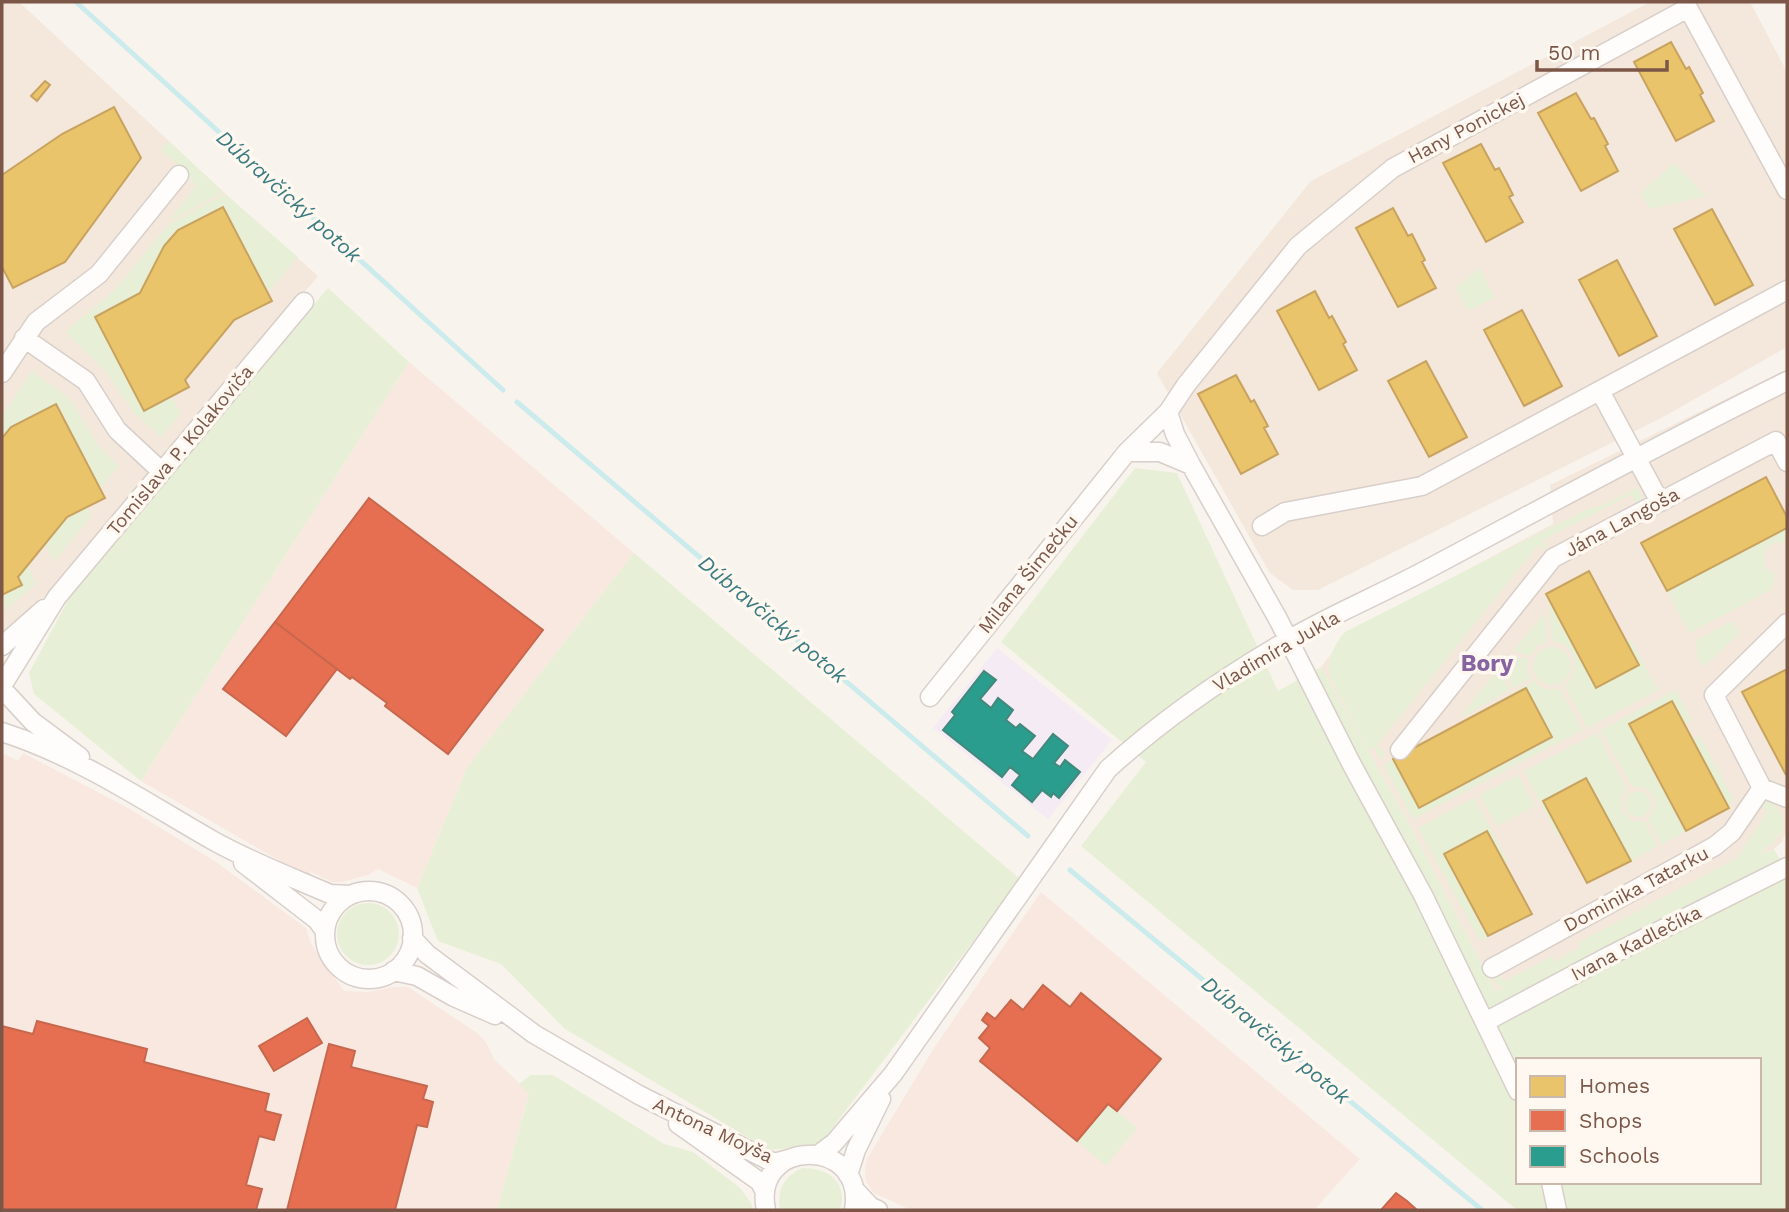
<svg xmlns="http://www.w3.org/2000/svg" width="1789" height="1212" viewBox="0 0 1789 1212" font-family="'Work Sans',sans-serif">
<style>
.residential{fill:#f4e7db}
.commercial{fill:#f9e8e0}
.education{fill:#f5ebf5}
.green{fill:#e7f0d6;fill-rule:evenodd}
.homes{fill:#e9c46a;stroke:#c8a360;stroke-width:2}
.shops{fill:#e76f51;stroke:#c7684e;stroke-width:2}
.schools{fill:#2a9d8f;stroke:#43887a;stroke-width:2}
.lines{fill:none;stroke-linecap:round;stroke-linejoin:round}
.stream{stroke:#ccebec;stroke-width:5}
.street-casing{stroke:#d8cfca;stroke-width:21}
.street{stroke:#fefdfc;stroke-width:18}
.labels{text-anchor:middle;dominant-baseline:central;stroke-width:7;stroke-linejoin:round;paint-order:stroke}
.street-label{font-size:19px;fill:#7c5748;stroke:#fff8f0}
.water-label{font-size:21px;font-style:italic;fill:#3a7b82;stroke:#fff8f0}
.quarter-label{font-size:23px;font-weight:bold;fill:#87649f;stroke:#fff8f0}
</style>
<rect width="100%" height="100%" fill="#f9f3ed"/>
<!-- residential -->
<path class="residential" d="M2,2H19L229,197L318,276L60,582L3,636Z
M1650,2H1750L1787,72V347L1663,417L1318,590H1293L1270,573L1157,373L1311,181Z
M1787,369V830L1782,842L1774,849L1496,992L1409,824L1321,667L1347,634L1553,524L1550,485Z"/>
<!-- commercial -->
<path class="commercial" d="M409,362L634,553L467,768L417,888L378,869L368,875L342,882H332L311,872L308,877L141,781Z
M2,753L18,761L23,753L128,808L216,862L306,928L311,944L344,991L368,992L393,987H408L477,1033L486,1042L494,1059L529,1093L497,1210H2Z
M1041,892L1360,1159L1314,1210H911L874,1193L866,1181L865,1168L867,1159L934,1048Z"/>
<!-- education -->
<path class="education" d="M997,648L1112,740L1048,819L933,728Z"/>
<!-- green -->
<path class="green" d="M170,142L223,192L169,221L197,185L175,167L177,164L162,152L164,144Z
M1674,163L1706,196L1650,209L1641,193Z
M225,194L298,257L268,292L223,207L178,230L164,246L140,293L95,317L144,410L171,397L181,413L161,437L134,413L105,370L65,332L115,290L169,224Z
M1479,268L1495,297L1470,310L1467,309L1457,291L1458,286Z
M328,288L409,362L141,781L34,694L29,673L74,589Z
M32,371L70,399L97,444L119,466L100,489L56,404L11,427L2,438V417Z
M1135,468L1177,473L1278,691L1321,667L1409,824L1496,992L1504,988L1499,986L1489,975L1498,971L1504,982L1550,957L1555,961L1580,947L1578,943L1737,858L1768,811L1757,804L1763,798L1770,799C1788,822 1788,833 1763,850L1765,854L1774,849L1787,871V1210H1517L1081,846L1146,762L1001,642ZM1518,1060H1759V1182H1518Z
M1637,488L1643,496L1637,505L1631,494L1543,540L1548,552L1538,545L1377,745L1386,754L1380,758L1373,747L1369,751L1330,677C1327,660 1334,644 1345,632L1583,511L1605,504Z
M87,507L91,517L54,561L45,545L28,565L36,584L2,613V595L22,585L18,577L28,565L18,547L48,541L67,517Z
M1787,528V543C1770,539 1759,551 1766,568L1775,575L1771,590L1689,633L1667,591Z
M634,553L1020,879L819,1146L769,1150L565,1029L501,964L438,941L417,888L467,768Z
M1548,598L1639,665L1627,642L1631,640L1658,690L1587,728L1565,686C1582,670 1577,644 1552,641Z
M1545,613L1547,642L1537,646L1530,656L1513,651Z
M1732,621L1739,633L1710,661L1701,667L1695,641Z
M1533 666a19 19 0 1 1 38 0a19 19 0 1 1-38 0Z
M1510,655L1528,660L1527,670L1531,678L1513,688L1502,665Z
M1499,668L1509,690L1463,717L1462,715Z
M1534,681L1544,689H1560L1582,730L1413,819L1383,765L1393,759L1419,808L1552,738L1527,689L1515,695L1514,692Z
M1676,690L1692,720L1685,724L1672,701L1629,724L1686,831L1662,844L1648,819L1656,807L1655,797L1644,787H1632L1601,730Z
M1597,733L1627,789L1621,798L1622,812L1632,821H1644L1658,846L1631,861L1586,778L1543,801L1561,834L1557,836L1524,771Z
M1700,736L1733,798L1729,808L1693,739Z
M1518,775L1535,806L1497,826L1480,795Z
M1625 804a13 13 0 1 1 26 0a13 13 0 1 1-26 0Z
M1474,798L1508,861L1505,863L1487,831L1444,854L1488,936L1480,941L1418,828Z
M337 934a31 31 0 1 1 62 0a31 31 0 1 1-62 0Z
M531,1075H553L664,1144L693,1152L740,1188L751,1203L753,1210H497L529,1094L519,1084Z
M1108,1104L1137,1128L1106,1166L1077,1141Z
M802,1168C828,1167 849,1183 840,1210H780C777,1190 783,1177 802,1168Z"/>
<!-- homes -->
<path class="homes" d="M1671,42L1686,69L1689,67L1703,93L1700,95L1714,121L1676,141L1634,62Z
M45,81L50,85L37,101L31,96Z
M1576,93L1591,119L1594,118L1608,144L1605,146L1618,171L1581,191L1538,113Z
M114,107L141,158L65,262L13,288L2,267V175L62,134Z
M1481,144L1495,170L1499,168L1507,183L1513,195L1509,197L1523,222L1486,242L1443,163Z
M223,207L272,301L234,320L185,380L189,387L144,411L95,317L140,293L164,246L178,230Z
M1393,208L1408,236L1412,234L1425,260L1422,262L1436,288L1398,307L1356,228Z
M1712,209L1753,285L1715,305L1674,229Z
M1617,260L1657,336L1619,356L1579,280Z
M1315,291L1329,318L1332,316L1346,342L1343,344L1357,370L1319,390L1277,311Z
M1522,310L1562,386L1524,406L1484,330Z
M1426,361L1467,437L1429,457L1388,381Z
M1236,375L1251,402L1254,400L1268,426L1264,428L1278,454L1241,474L1198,394Z
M56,404L105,498L67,517L18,577L22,585L2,595V438L11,427Z
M1766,477L1787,517V528L1667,591L1641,543Z
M1589,571L1639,665L1596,688L1546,594Z
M1785,670L1787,674L1786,775L1742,692Z
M1526,688L1552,737L1419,808L1393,759Z
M1672,701L1729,808L1686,831L1629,724Z
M1586,778L1631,861L1587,883L1543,801Z
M1487,831L1532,914L1488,936L1444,854Z"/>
<!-- shops -->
<path class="shops" d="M369,498L543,630L448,754L385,706L387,703L352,677L350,679L275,622Z
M275,622L337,669L286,736L223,689Z
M1043,985L1070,1007L1081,993L1161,1059L1117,1111L1108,1104L1077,1141L980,1061L990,1048L979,1038L989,1026L982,1020L987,1013L995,1019L1011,1000L1023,1010Z
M307,1018L322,1043L274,1071L259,1046Z
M37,1021L147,1049L144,1062L269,1094L265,1111L281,1115L274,1140L259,1136L246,1185L262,1189L256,1210H2V1026L33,1034Z
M329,1044L355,1051L351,1067L427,1086L423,1099L433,1102L427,1127L417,1125L395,1210H287Z
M1396,1193L1407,1201L1417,1210H1381Z"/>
<!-- schools -->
<path class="schools" d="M984,671L996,680L980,699L991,708L998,698L1013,710L1006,720L1016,728L1020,724L1035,736L1022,751L1033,759L1053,734L1068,746L1054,763L1060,767L1065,760L1080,772L1059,798L1053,793L1051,797L1042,790L1032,802L1012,785L1020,775L1010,767L1002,777L943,730L955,715L952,712Z"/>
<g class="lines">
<!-- stream -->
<path class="stream" d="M76,2L503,390
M517,402L1028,836
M1070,870L1482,1210"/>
<!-- street casing -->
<g class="street-casing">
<path id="street" d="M24,338L86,381L117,430L161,471
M2,373L36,322L99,274L179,175
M1600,391L1660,502
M1168,412L1175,434L1191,465L1278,619L1352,765L1423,895L1518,1091
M1127,452H1160L1191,465
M1262,526L1285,512L1422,486L1787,290
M1787,623L1714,695L1762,788L1787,798
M2,646L44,609
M5,681L57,597L304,302
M7,694L33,722L80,757
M930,697L1127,452L1168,412L1186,385L1298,246L1393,168L1688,8L1787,190
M2,732C77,756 144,801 212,840C249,861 291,877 330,894L350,895
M1400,750L1553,558L1776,441L1787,462
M243,863L317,920L325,931
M325 935a44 44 0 1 1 88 0a44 44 0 1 1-88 0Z
M412,938L427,954L534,1034L639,1095L774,1163L789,1159
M1492,968L1715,846L1732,832L1762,788
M393,971L417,976L454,997L495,1015
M1485,1022L1609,956L1787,867
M678,1124L760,1182L765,1192
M818,1155L834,1143L893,1074L1108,769C1163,719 1224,677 1288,640C1333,614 1381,594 1426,570C1546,506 1665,441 1787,381
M848,1175L856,1150L881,1099
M1551,1182L1557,1210
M854,1189L871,1207L878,1210
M766,1210C751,1137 867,1136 854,1210"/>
</g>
<!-- street -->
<use href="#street" class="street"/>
</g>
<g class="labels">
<!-- street labels -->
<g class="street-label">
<text transform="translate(1466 128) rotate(-28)">Hany Ponickej</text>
<text transform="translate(180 450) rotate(-50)">Tomislava P. Kolakoviča</text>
<text transform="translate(1622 522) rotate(-28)">Jána Langoša</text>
<text transform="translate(1028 574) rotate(-51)">Milana Šimečku</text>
<text transform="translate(1276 651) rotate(-30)">Vladimíra Jukla</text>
<text transform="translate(1636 889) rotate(-28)">Dominika Tatarku</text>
<text transform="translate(1636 943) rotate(-27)">Ivana Kadlečíka</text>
<text transform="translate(713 1130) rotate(25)">Antona Moyša</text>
</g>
<!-- water labels -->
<g class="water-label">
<text transform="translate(289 196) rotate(42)">Dúbravčický potok</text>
<text transform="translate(773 619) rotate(40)">Dúbravčický potok</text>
<text transform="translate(1276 1040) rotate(40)">Dúbravčický potok</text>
</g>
<!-- quarter labels -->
<g class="quarter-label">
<text x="1487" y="663">Bory</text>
</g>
</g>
<!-- border -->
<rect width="1789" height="1212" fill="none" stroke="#7c5748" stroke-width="7"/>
<!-- legend -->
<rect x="1516" y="1058" width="245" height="126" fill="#fff8f0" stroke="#cbb8ad" stroke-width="2"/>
<rect x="1530" y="1076" width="35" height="21" fill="#e9c46a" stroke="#cbb8ad" stroke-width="2"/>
<text x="1579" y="1093" font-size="21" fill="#7c5748">Homes</text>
<rect x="1530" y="1110" width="35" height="21" fill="#e76f51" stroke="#cbb8ad" stroke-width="2"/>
<text x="1579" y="1128" font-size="21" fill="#7c5748">Shops</text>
<rect x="1530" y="1146" width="35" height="21" fill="#2a9d8f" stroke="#cbb8ad" stroke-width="2"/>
<text x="1579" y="1163" font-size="21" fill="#7c5748">Schools</text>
<!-- scale -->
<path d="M1537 60v10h130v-10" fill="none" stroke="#7c5748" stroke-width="3.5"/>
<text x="1548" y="60" font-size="21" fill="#7c5748" stroke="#fff8f0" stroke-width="5" paint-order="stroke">50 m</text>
</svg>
